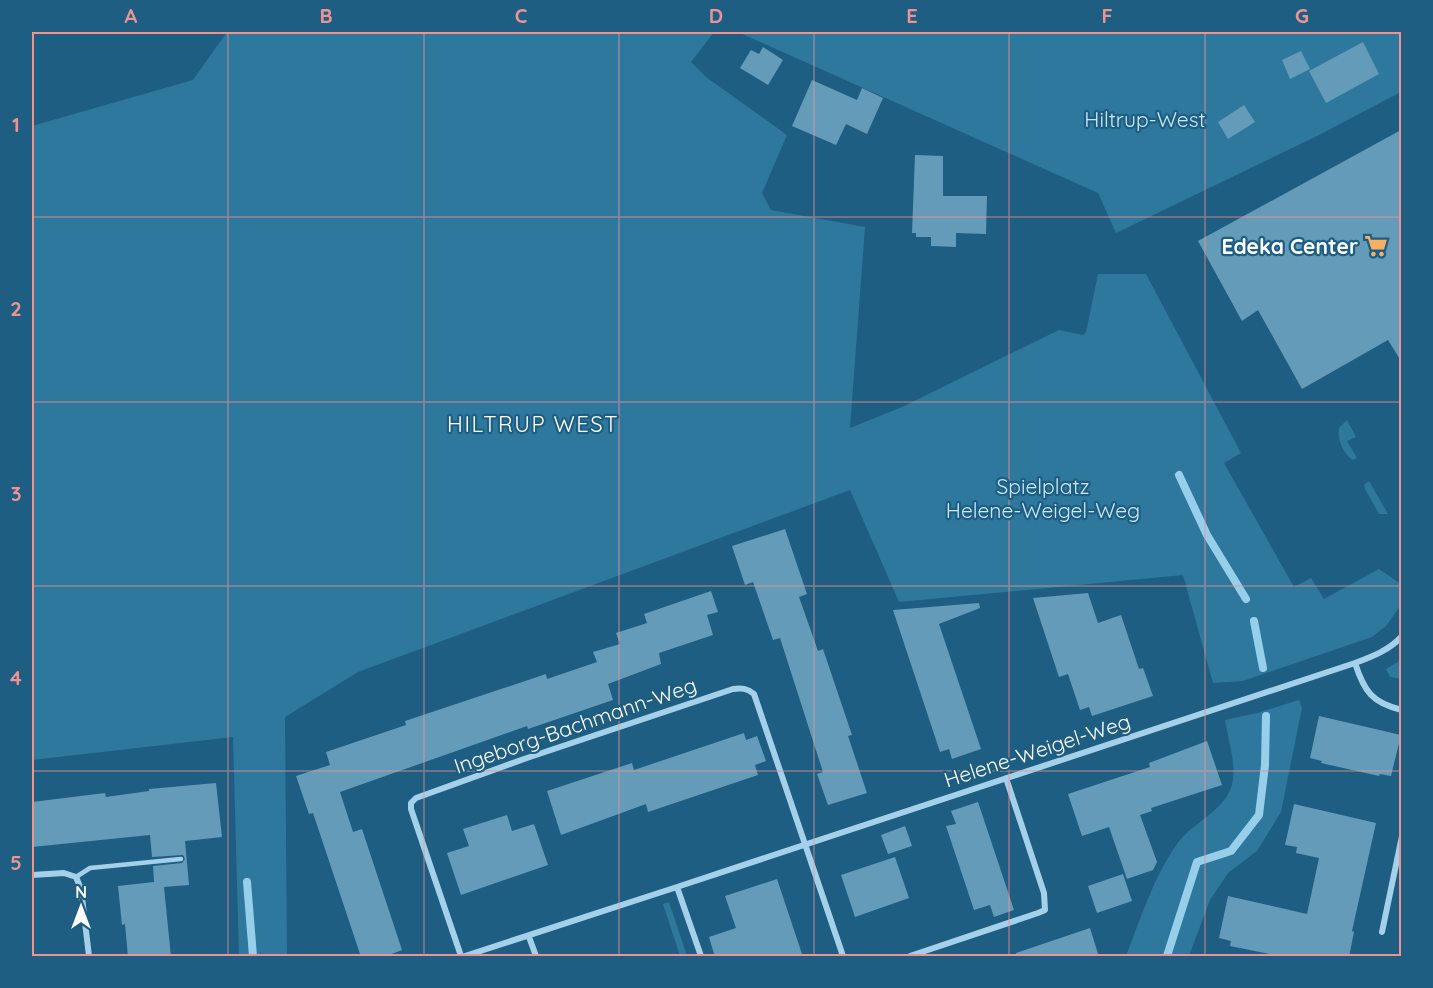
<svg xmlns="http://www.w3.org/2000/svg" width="1433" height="988" viewBox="0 0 1433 988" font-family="Quicksand,sans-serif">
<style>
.green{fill:#2e789e}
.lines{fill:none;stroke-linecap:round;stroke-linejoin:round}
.stream{stroke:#97cfeb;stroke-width:8}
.building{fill:#649bb8}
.lane{stroke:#a4d1e9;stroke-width:4.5}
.street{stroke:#a4d1e9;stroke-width:6}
.grid{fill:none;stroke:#ea9494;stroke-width:1.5;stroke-opacity:0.55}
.labels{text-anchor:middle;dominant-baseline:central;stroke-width:4.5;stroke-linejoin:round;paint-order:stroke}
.park-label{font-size:21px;fill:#c8e7f7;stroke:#1e5e82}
.poi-label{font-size:21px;font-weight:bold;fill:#fff;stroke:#1e5e82;text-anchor:end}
.street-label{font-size:21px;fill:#fff;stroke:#1e5e82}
.neighbourhood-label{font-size:22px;letter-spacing:1.5px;fill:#fff;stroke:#1e5e82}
.neatline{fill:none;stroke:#ea9494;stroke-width:2}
.grid-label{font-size:20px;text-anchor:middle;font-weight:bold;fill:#ea9494}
</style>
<rect width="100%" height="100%" fill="#1e5e82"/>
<!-- green -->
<path class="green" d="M227,32H714L691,62L706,77L787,135L762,193L771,210L865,227L850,428L902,407L1059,330L1083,335L1086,332L1098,274H1146L1241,453L1224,463L1294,587L1311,578L1324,599L1379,569L1401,584V605L1386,626L1372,637L1243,681L1213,683L1183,575L899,602L850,490L358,672L285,717L287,956H239L233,737L32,760V126L193,80Z
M738,32H1401V92L1317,136L1116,233L1098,193Z
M1347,420L1356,437L1347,441L1357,458L1353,460C1343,454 1337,439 1339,428Z
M1369,481L1388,514H1379L1365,489L1364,485Z
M1401,660V679L1390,677L1386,669Z
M1299,700L1302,708L1281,812L1257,851L1228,873L1210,900L1189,956H1126C1141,918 1153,878 1177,844C1192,823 1222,812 1231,788C1238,766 1228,741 1225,720L1257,713Z
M669,902L687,956H680L663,904Z"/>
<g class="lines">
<!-- stream -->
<path class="stream" d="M1179,475L1207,535L1246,599
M1254,621L1263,668
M247,882L253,956
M1167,956L1197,862L1231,851L1259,815L1265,765L1266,716"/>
</g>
<!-- building -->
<path class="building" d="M1363,42L1379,74L1326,103L1309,71Z
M763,47L783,60L768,85L740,68L751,50L759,54Z
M1301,51L1310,69L1290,79L1282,60Z
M812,80L857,100L862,88L883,98L867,134L846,124L836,145L792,126Z
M1244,105L1255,122L1228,139L1218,122Z
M1401,130V361L1388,340L1302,389L1258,310L1242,321L1198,241Z
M915,155L943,156V196H987L986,234L956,233V247L931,246V237H916V233H912Z
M785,529L807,594L799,597L818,651L823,649L852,735L848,736L867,793L828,805L817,774L823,772L780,638L773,640L753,582L745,585L732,546Z
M711,591L718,612L707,615L713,635L659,653L661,664L608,684L613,700L528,729L527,726L340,792L353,832L362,829L402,950L384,957H361L313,813L309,814L296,776L330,765L326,752L406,725L405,721L546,674L547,679L597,662L593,652L620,644L616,633L647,623L644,614Z
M1088,593L1098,623L1121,615L1139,669L1143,668L1153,696L1092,716L1089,707L1080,710L1068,674L1059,677L1033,598Z
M979,603L980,608L939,624L981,749L952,759L949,749L940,752L893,610Z
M1319,716L1401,735L1391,776L1380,774L1379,776L1321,763L1322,761L1310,758Z
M744,733L746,740L757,736L766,761L755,765L758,775L648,812L646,804L561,835L547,791L632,763L634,770Z
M1207,741L1222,785L1151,808L1152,811L1140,815L1157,862L1153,870L1127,879L1109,827L1082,836L1068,794L1150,767L1149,763Z
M216,783L222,837L185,841L189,885L164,887L171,957H128L125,924L122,925L118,886L154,882L153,866L182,863L185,859L183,855L152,857L150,835L32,847V802L105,793L106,797L149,791V789Z
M978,802L1014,910L994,917L990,905L974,910L946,826L956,824L951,811Z
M1294,804L1376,823L1352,931L1354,932L1349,957H1285L1230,946L1231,941L1219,938L1228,896L1307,914L1319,858L1296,853L1297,847L1285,845Z
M507,815L512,831L534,824L548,865L461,895L447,853L469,846L463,829Z
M905,826L912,846L888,854L881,835Z
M895,857L909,898L855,917L841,875Z
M1123,874L1132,901L1097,913L1088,886Z
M777,879L803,957H715L709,937L736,928L725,896Z
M1090,928L1099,957H1016V953Z"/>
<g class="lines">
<!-- lane -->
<path class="lane" d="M76,877L90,868L181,859"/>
<!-- street -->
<path class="street" d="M1355,663C1364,691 1372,703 1402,710
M32,875L64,873L76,877L81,889L89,956
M677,887L1355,663C1371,657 1390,650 1402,636
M1382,932L1402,836
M529,937L536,956
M461,956L411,809V803L416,798L524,759L733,689C742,688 747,688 754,694L843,956
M465,956L677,887L701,956
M910,956L1038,913L1045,910L1044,893L1006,778"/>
</g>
<!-- grid -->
<path class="grid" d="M228,32V956M424,32V956M619,32V956M814,32V956M1009,32V956M1205,32V956M32,217H1402M32,402H1402M32,586H1402M32,771H1402"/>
<!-- icons -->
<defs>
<g id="supermarket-bare" transform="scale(1.8)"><path d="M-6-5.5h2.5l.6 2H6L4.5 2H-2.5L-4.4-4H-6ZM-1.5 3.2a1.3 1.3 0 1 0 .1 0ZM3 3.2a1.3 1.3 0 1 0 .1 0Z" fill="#f8af63" stroke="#1e5e82" stroke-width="2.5" paint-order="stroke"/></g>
</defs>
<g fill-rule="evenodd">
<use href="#supermarket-bare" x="1376" y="246"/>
</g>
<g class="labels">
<!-- park labels -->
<g class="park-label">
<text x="1145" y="119">Hiltrup-West</text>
<text x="1043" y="486">Spielplatz<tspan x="1043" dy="24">Helene-Weigel-Weg</tspan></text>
</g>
<!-- poi labels -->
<g class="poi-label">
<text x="1358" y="246">Edeka Center</text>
</g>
<!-- street labels -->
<g class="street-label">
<text transform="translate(575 725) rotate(-19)">Ingeborg-Bachmann-Weg</text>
<text transform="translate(1037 750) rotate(-18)">Helene-Weigel-Weg</text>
</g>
<!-- neighbourhood labels -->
<g class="neighbourhood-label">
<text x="533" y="424">HILTRUP WEST</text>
</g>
</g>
<!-- border -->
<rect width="1433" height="988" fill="none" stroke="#1e5e82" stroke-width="66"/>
<!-- north arrow -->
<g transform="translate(81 907)" stroke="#1e5e82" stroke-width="4.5" paint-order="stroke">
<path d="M0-4.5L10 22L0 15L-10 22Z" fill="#ffffff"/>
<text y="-9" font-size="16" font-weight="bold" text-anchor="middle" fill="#ffffff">N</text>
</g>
<rect x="33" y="33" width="1367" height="922" class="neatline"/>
<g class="grid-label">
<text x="131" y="23">A</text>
<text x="326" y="23">B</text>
<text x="521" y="23">C</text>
<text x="716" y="23">D</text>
<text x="912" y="23">E</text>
<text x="1107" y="23">F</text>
<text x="1302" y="23">G</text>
<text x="16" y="132">1</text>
<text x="16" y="316">2</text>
<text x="16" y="501">3</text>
<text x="16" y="685">4</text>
<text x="16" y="870">5</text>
</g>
</svg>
